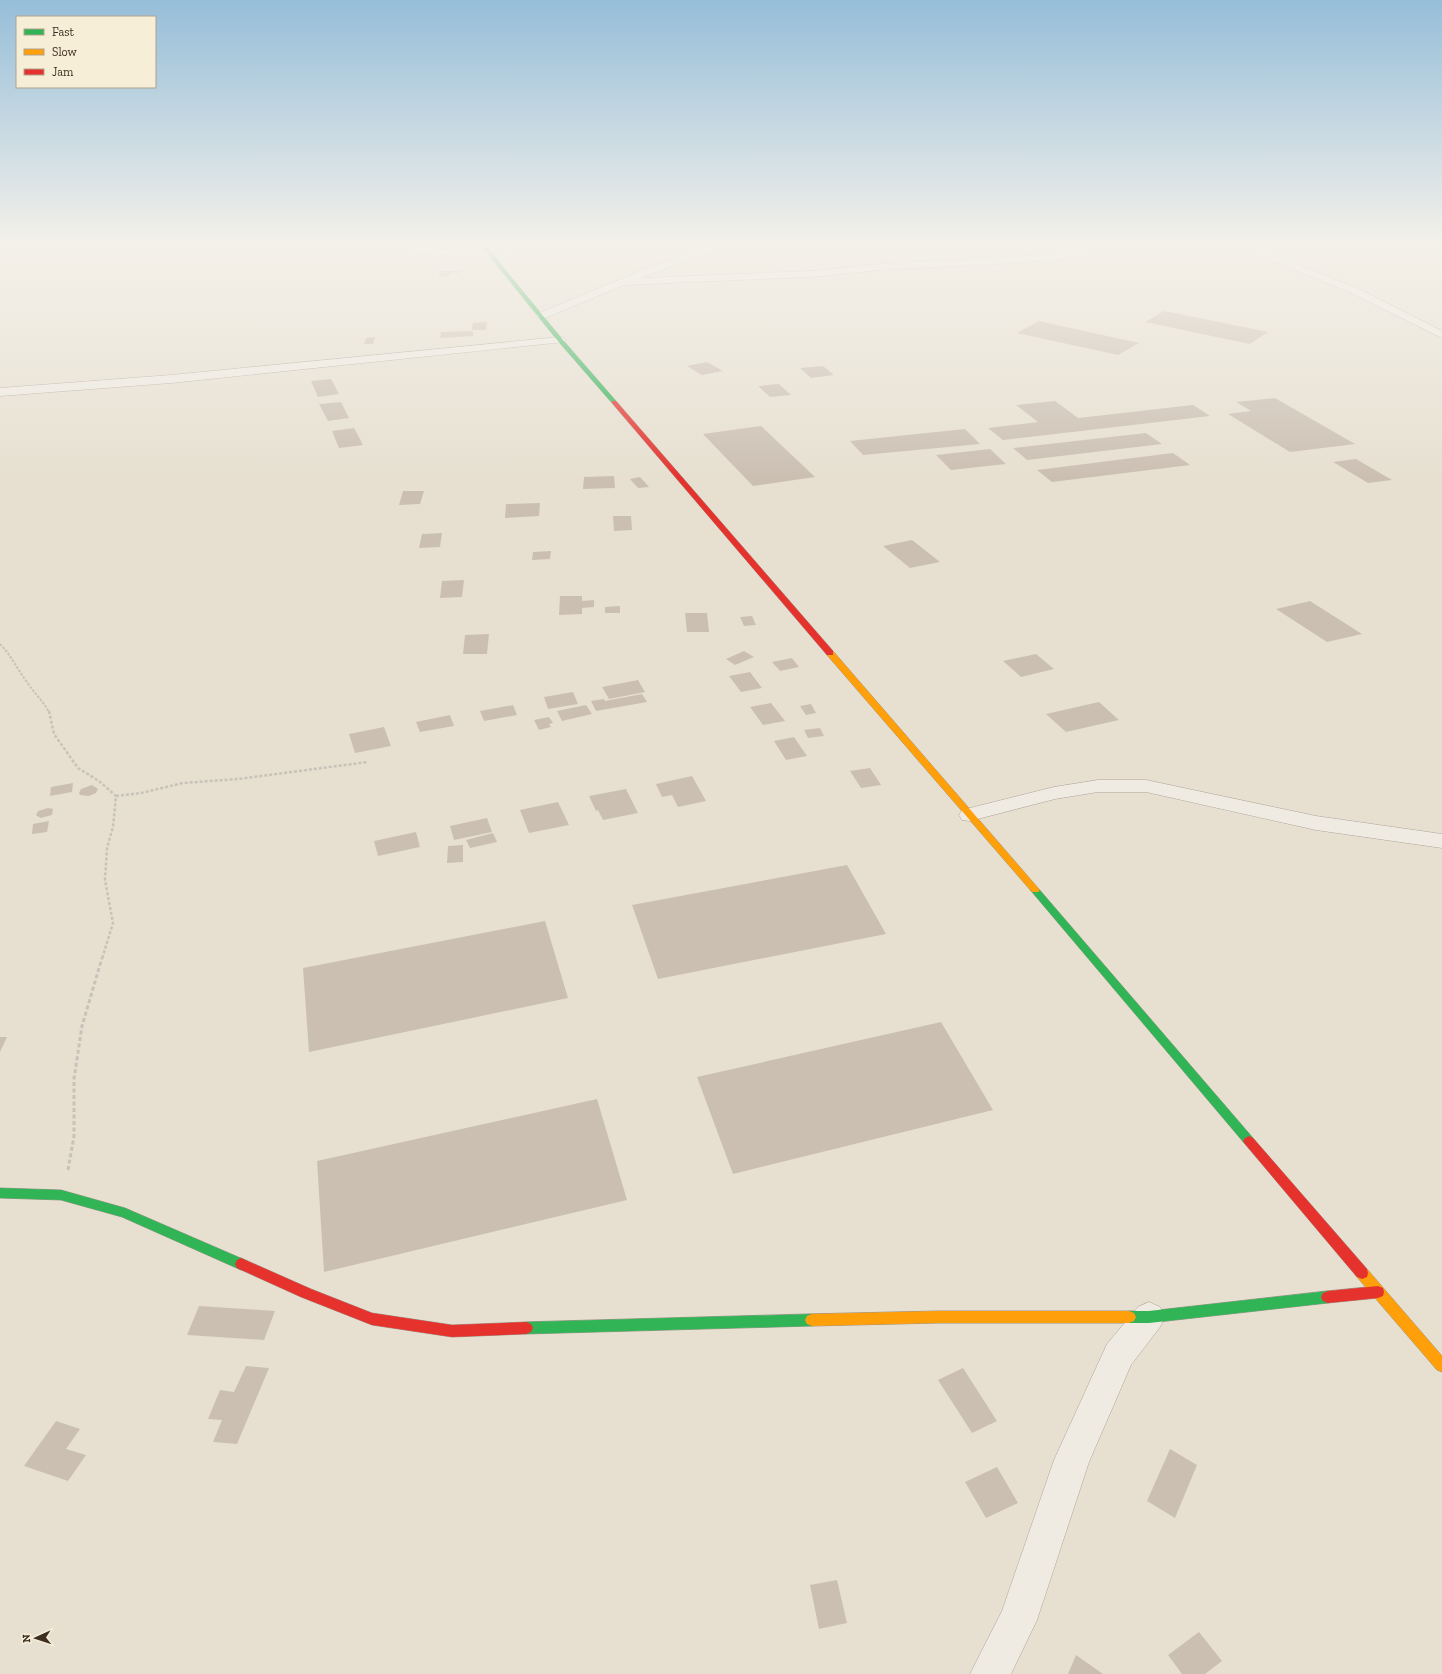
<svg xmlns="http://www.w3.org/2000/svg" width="1442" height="1674" viewBox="0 0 1442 1674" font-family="'Zilla Slab',serif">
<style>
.building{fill:#cbbfb2}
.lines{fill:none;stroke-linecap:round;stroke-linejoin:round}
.street-casing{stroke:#ada599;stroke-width:1}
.fast-casing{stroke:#9c958a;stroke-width:1}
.slow-casing{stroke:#9c958a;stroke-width:1}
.jam-casing{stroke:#9c958a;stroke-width:1}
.path-far2{stroke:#c8c2b9;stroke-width:2;stroke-dasharray:2.5 1.5;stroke-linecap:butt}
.path-far1{stroke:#c8c2b9;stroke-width:2.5;stroke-dasharray:3 2;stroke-linecap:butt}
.path{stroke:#c8c2b9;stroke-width:3;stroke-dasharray:4 2.5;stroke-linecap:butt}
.street{fill:#efebe3;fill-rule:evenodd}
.fast{fill:#30b455;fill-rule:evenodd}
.slow{fill:#ff9f0a;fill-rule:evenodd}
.jam{fill:#e5322d;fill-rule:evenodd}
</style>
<rect width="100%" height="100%" fill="#e7e0d1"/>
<!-- building -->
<path class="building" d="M440,271H461L460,273H450V276L439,277Z
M1164,311L1268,332L1250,344L1145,322Z
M1039,321L1139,343L1118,355L1017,333Z
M487,322L486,330H472L473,323Z
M473,331V336L440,338L441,332Z
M375,337L373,344H364L366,338Z
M707,362L723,371L702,375L687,366Z
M823,366L834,375L811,378L800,368Z
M331,379L339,394L318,397L311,381Z
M779,384L791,395L770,397L758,386Z
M1275,398L1355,444L1290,452L1228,414L1251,411L1236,402Z
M1055,401L1078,418L1193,405L1210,416L1003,440L988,428L1038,422L1016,405Z
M341,402L349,418L328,421L319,404Z
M761,426L815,477L753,486L703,434Z
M354,428L363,445L339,448L332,431Z
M965,429L980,444L863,455L850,441Z
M1146,433L1162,444L1027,460L1013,448Z
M990,449L1006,464L951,470L936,455Z
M1173,453L1190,465L1052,482L1037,470Z
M1356,459L1392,480L1368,483L1333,462Z
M614,476L615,488L583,489L584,477Z
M640,477L649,487L638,488L630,479Z
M403,491H424L420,504L399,505Z
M540,503L539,516L505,518L506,504Z
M613,516H631L632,530L614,531Z
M442,533L440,547L419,548L422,534Z
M912,540L940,562L910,568L883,546Z
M551,551L550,559L532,560L533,552Z
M464,580L462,597L440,598L442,581Z
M560,596H582V601L594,600V607L582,608V614L559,615Z
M1310,601L1362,634L1327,642L1276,609Z
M620,606V613H605V607Z
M685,613H707L709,632H687Z
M752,616L756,625L744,626L740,617Z
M489,634L487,654H463L465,635Z
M744,651L754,657L735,665L726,659Z
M1036,654L1054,669L1021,677L1003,661Z
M792,658L799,667L780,671L772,662Z
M750,672L762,688L741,692L729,676Z
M638,680L645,692L609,699L602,687Z
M573,692L578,704L548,709L544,697Z
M642,694L647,702L596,711L591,701L604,699L605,701Z
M1099,702L1119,720L1066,732L1046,714Z
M771,703L785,721L763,725L750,707Z
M811,704L816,713L806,715L800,706Z
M513,705L517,715L484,721L480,711Z
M586,705L592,714L562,721L557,711Z
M450,715L454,726L420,732L416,722Z
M549,717L553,723L549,724L551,727L539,730L534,720Z
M384,727L391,746L355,753L349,734Z
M820,728L824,736L808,738L804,730Z
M794,737L807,756L786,760L774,741Z
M870,768L881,785L861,788L850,771Z
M692,776L706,801L678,807L672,795L662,797L656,784Z
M73,783L72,792L50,796L51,787Z
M92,785L98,789L96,793L89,796L80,795L79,793L81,789Z
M626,789L638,813L603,820L598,810L596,811L589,796Z
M558,802L569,825L529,833L520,810Z
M48,808L53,809L52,815L41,818L37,816L36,815L38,811Z
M487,818L492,832L454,840L450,826Z
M49,821L47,832L32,834L33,824Z
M416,832L420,847L378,856L374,841Z
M493,833L497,842L470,848L466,840Z
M463,845V862L447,863L448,846Z
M847,865L886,934L658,979L632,905Z
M545,921L568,998L309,1052L303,968Z
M941,1022L993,1110L733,1174L697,1077Z
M0,1037H7L0,1052Z
M597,1099L627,1200L324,1272L317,1161Z
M199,1306L275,1311L264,1340L187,1335Z
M246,1366L269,1368L237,1444L213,1442L222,1420L208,1419L220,1390L234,1392Z
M963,1368L997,1421L972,1433L938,1380Z
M56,1421L80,1429L66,1449L86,1455L68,1481L24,1466Z
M1170,1449L1197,1465L1175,1518L1147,1501Z
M997,1467L1018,1503L986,1518L965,1482Z
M837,1580L847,1623L819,1629L810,1585Z
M1199,1632L1222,1661L1205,1674H1182L1168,1655Z
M1076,1655L1103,1674H1068Z"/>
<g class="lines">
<!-- street casing -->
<g class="street-casing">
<path id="street" d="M339,244H383L491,253L496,256L491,259L343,247Z
M717,244H731L641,278L811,271L891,263L982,259L1075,252L1096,244H1109L1077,258L982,265L891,269L811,277L624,285L545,318L541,319L536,316L537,314L645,269Z
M1232,244H1245L1359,289L1442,331V338L1351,293Z
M560,337L564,338L566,340L564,342L171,383L0,396V388L171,375Z
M1098,780H1146L1316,816L1442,834V848L1316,830L1146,792H1098L1055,799L970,821L962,820L959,815L962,810L1054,787Z
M1149,1302L1160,1307L1165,1317L1160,1327L1131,1365L1089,1462L1037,1620L1011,1674H970L1002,1611L1054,1460L1107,1344L1138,1307Z"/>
</g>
<!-- fast casing -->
<g class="fast-casing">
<path id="fast" d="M480,244H484L562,339L616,401V403H612L558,341Z
M1035,887L1038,888L1253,1138L1255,1141L1253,1144L1249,1146L1245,1144L1032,892L1030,890L1032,888Z
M0,1188L61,1190L125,1208L245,1260L247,1264L245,1268L241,1270L122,1217L61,1200L0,1198Z
M1328,1291L1333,1293L1335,1297L1333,1301L1328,1303L1149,1323H1129L1124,1321L1122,1317L1124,1313L1129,1311H1149Z
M812,1314L817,1316L819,1320L817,1324L812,1326L526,1334L521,1332L519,1328L521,1324L526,1322Z"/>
</g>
<!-- slow casing -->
<g class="slow-casing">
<path id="slow" d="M827,651H833L1038,888L1040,890L1038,892H1032L827,655Z
M1362,1267L1367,1269L1442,1356V1372L1437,1370L1357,1277L1356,1273L1357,1269Z
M938,1311H1129L1134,1313L1136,1317L1134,1321L1129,1323H938L812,1326L807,1324L805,1320L807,1316L812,1314Z"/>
</g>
<!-- jam casing -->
<g class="jam-casing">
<path id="jam" d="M612,401H616L833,651V655H827L612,403Z
M1249,1136L1253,1138L1367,1269L1368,1273L1367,1277L1362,1279L1357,1277L1245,1144L1243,1141L1245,1138Z
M241,1258L311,1289L372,1313L452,1325L526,1322L531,1324L533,1328L531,1332L526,1334L452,1337L372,1325L301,1297L237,1268L235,1264L237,1260Z
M1378,1286L1383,1288L1384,1292L1383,1296L1378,1298L1328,1303L1323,1301L1321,1297L1323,1293L1328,1291Z"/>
</g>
<!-- path-far2 -->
<path class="path-far2" d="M0,644C11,655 17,669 27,682C34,693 43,701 49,712"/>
<!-- path-far1 -->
<path class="path-far1" d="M49,711L54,734L78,768L99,781L116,796L113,827L107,848L105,880L113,923L102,959
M116,796L141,793L183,783L238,779L368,762"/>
<!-- path -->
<path class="path" d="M68,1170L74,1136V1079L82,1026L102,958"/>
<!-- street -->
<use href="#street" class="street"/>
<!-- fast -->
<use href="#fast" class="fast"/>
<!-- slow -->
<use href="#slow" class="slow"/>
<!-- jam -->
<use href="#jam" class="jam"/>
</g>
<!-- sky -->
<linearGradient id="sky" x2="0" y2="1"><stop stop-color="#96bed9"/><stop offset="0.51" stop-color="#f4f1ea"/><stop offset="1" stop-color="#f4f1ea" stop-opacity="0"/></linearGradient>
<rect width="1442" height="479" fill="url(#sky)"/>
<!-- legend -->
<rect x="16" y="16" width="140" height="72" fill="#f7eed8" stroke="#ada18e"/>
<rect x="24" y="29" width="20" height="6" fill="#30b455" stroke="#ada18e"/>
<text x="52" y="36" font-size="12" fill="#3d2e20">Fast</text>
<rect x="24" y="49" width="20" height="6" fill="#ff9f0a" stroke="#ada18e"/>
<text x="52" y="56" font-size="12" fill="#3d2e20">Slow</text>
<rect x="24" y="69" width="20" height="6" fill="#e5322d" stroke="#ada18e"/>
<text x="52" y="76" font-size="12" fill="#3d2e20">Jam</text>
<!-- north arrow -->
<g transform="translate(36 1638) rotate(267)" stroke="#f7eed8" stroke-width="3" paint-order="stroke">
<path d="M0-3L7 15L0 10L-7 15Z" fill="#3d2e20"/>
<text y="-6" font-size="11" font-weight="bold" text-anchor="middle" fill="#3d2e20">N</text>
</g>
</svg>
